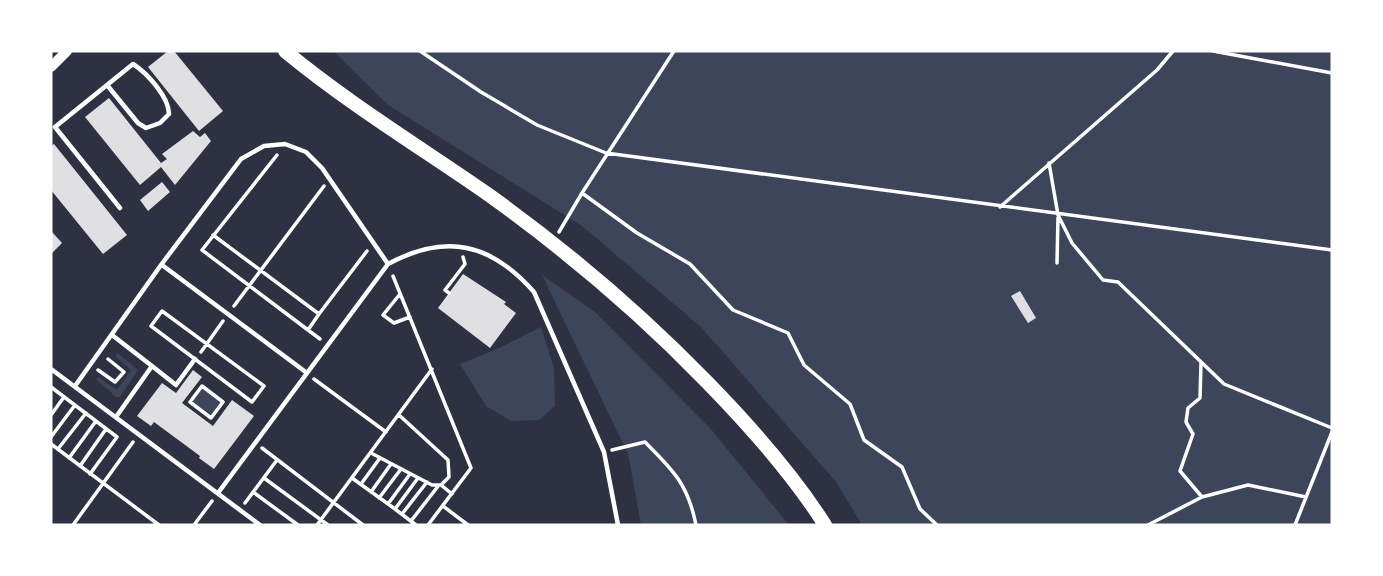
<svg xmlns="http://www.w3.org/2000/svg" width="1383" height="576" viewBox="0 0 1383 576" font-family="'Noto Serif',serif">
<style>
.green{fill:#3c4559}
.building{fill:#e0e0e3}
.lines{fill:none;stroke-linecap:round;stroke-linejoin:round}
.path{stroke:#fff;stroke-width:3.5}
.service{stroke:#fff;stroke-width:4.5}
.tertiary{stroke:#fff;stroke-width:10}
.primary{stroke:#fff;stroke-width:14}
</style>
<rect width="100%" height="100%" fill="#2d3142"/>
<!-- green -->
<path class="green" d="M333,51H1332V525H862L836,482L701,327L582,226L388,105Z
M542,275L595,312L711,429L789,525H641L628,454Z
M541,327L554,368L555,406L539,420L511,421L486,406L460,364L497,349Z
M118,353L138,370L120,397H116L96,379L98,377L117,390L131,370L115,356Z
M202,386L223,402L211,418L190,402Z"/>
<!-- building -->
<path class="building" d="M168,51H174L223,111L199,131L148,67Z
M109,98L161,163L167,159L162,154L193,131L200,137L205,133L211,141L175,185L161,167L140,185L85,117Z
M54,144L127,235L103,254L51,190V146Z
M162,182L170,192L148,211L140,200Z
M52,232L62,243L51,254V234Z
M463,274L506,302L504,304L516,313L490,348L438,308Z
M1020,291L1036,318L1028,323L1011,296Z
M193,370L202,377L182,403L213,426L232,400L254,416L214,469L199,458L200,456L154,422L151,426L137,416L162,383L176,393Z"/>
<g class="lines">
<!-- path -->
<path class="path" d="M420,51L481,92L537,125L606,153L1332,250
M1213,51L1332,73
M1049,163L1058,215L1072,243L1103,280L1118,282L1224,384L1332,428
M582,193L674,51
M1000,207L1157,70L1173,51
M559,232L582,193L637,233L690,264L733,310L788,333L804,365L850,404L864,440L902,467L920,509L937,525
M213,235L319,314L308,330L202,250L277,155
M1057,263L1058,217
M393,276L471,468L428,525
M449,293L445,290L465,264L463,257
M400,294L383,315L394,323L410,317
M234,306L324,186
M162,311L264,386L252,402L151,326Z
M319,314L367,251
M308,330L320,339
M201,352L223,321
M1201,363L1200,398L1188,408L1186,422L1193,434L1180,471L1202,497
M98,370L115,382L124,372L108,359
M314,379L386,432
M202,386L223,402L211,418L190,402Z
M51,387L117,437L90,474
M51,415L64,397
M399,415L448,460L449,477L441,485L452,494
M51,437L75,405
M51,444L159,525
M262,448L363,525
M58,449L86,413
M612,450L645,442C673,470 688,484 696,525
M371,453L432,485H441
M69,458L96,421
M80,466L106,429
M264,478L328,525
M352,478L395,509
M361,484L380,458
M253,492L298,525
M371,492L391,464
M379,498L401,469
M245,503L277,460
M388,504L410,474
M443,506L468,525
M402,514L427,482
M411,521L439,485
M73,525L133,442
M194,525L212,501
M317,525L432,369
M416,525L395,509L418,478
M1148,525L1202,497L1248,485L1306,497
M1295,525L1332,432"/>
<!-- service -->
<path class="service" d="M107,85L138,123L146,128L160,123L169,114C169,97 147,73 133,64L55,127L120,208
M162,265L307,373
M112,335L152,366
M51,369L260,525
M75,386L161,265L241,159L264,146L285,144L306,152L322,168L388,264
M116,417L152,366L176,385L195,359
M218,493L388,264C446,233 491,243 534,292L604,452L618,525"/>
<!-- tertiary -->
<path class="tertiary" d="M51,67L67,51"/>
<!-- primary -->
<path class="primary" d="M285,51C349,104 420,147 489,195C567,251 640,313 707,382C750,426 792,473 825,525"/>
</g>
<!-- border -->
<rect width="1383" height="576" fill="none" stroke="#ffffff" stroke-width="105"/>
</svg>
